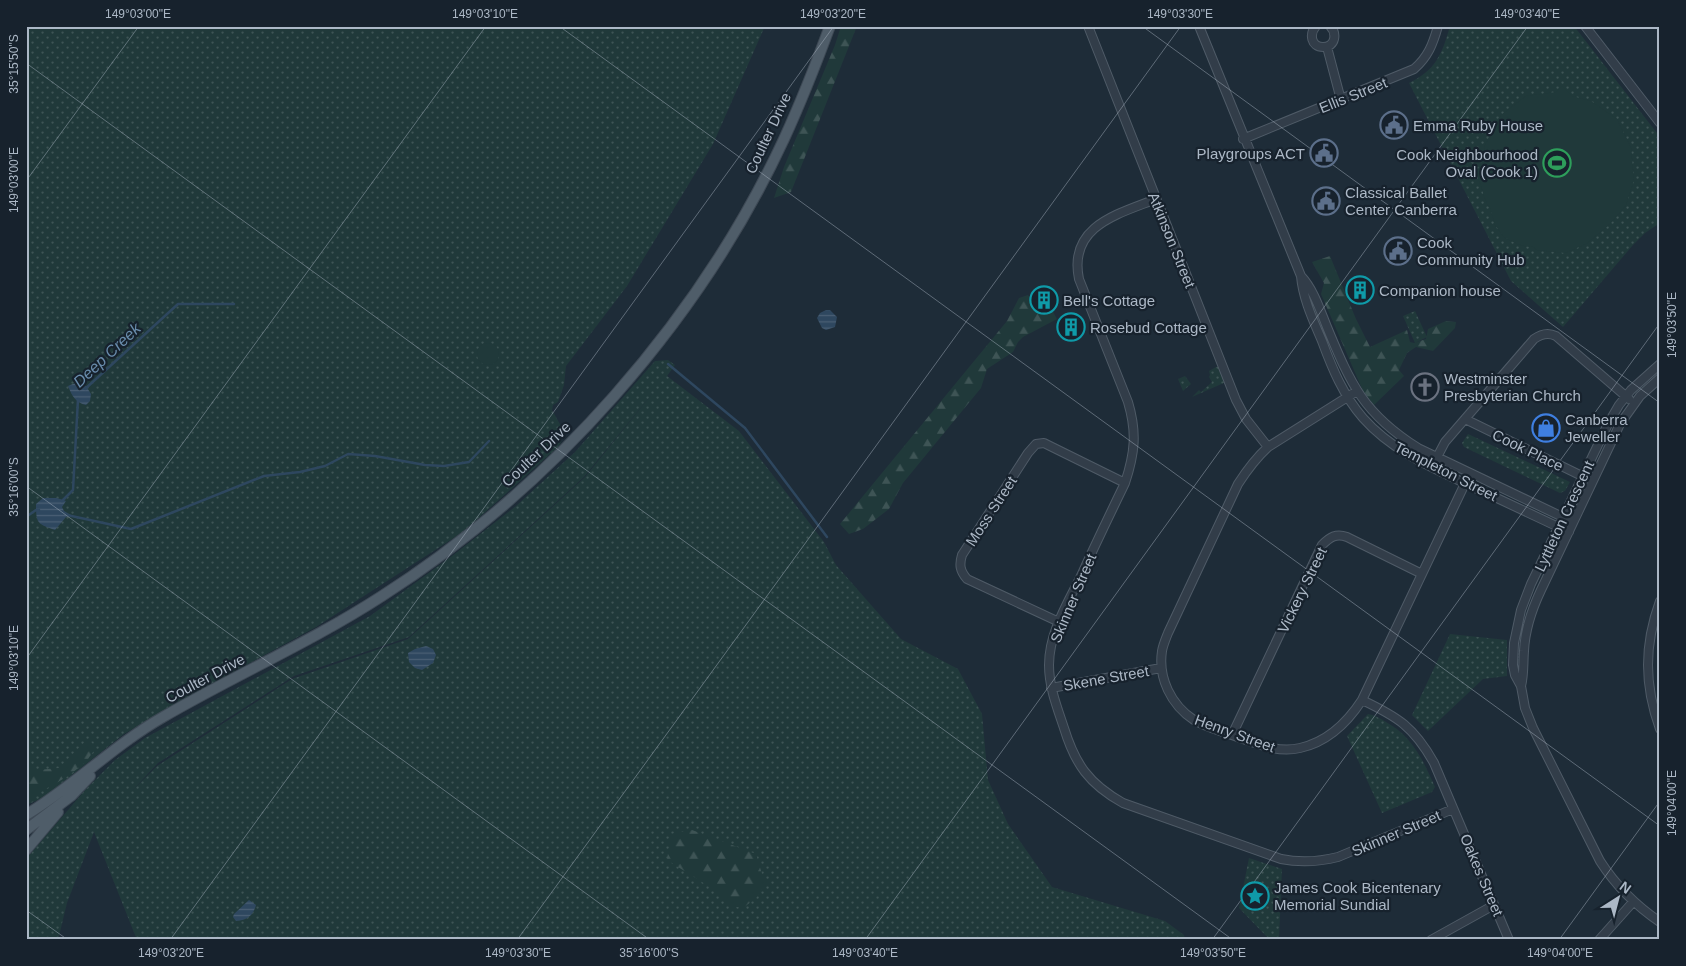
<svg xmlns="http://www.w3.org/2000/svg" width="1686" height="966" viewBox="0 0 1686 966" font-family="Arial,sans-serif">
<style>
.grass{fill:url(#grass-dots);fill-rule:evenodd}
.forest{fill:url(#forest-firs)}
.pitch{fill:#20393a}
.water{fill:url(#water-rules)}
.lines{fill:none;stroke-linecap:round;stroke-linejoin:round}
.stream{stroke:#2e475f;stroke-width:2.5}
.minor-casing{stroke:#4f5b67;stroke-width:10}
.major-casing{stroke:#3e4955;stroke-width:12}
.minor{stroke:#323d49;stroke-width:8}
.major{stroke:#4f5d69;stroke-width:10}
.ticks{fill:none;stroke:#acb8c6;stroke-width:1;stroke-opacity:0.45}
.labels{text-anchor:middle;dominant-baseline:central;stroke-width:4.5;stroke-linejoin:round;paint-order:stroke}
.street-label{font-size:15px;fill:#acb8c6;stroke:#17222d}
.poi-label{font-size:15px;fill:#acb8c6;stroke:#17222d;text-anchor:start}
.water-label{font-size:16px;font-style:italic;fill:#698cac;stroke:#17222d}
.neatline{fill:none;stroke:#acb8c6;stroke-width:2}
.ticks-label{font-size:12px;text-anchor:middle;fill:#acb8c6}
</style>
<defs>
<pattern id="grass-dots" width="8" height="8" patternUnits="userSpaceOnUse" patternTransform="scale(1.25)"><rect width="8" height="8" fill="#20393a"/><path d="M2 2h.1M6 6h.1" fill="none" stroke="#3e5455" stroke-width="1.8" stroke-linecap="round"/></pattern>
<pattern id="forest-firs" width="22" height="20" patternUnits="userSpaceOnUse" patternTransform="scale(1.25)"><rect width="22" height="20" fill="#20393a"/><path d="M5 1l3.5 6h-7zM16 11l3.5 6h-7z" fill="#3e5455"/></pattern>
<pattern id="water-rules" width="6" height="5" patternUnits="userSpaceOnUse" patternTransform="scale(1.25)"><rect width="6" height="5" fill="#2e475f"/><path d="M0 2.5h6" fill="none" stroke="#4a5f74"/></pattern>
</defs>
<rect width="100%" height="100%" fill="#1e2c38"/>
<!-- grass -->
<path class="grass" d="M26,26H765L713,144L627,286L566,366L564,385L558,402L553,405L552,410L565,433L559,446L463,532L316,627L202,689L124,734L43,798L26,805Z
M1450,26H1574L1660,137V223L1645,233L1633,245L1563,327L1511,281L1409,83C1436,70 1442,54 1450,26Z
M1415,311L1427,337L1415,343L1403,316Z
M668,360L675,365L667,376L739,431L824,542L836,565L901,639L958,669L982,714L988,780L1008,824L1052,887L1165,921L1184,935L1185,940H137L94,832L67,903L58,940H26V859L86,789L115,760L145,738L370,616L452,556L516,506L575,452L655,361ZM661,383L585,477L408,639L292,679L157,766L132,791L158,763L294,676L409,637L584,477Z
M1216,367H1220L1226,382L1192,397L1199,390L1201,392L1212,382L1209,377L1210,375L1209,371Z
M1185,376L1191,384L1183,391L1178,379Z
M1468,434L1570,482L1565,491L1560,493L1464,447L1462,443Z
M1450,634L1507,640V676L1483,679L1428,731L1412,715Z
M1368,714C1374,715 1380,718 1386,722C1412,736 1423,760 1435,787L1432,792L1382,813L1347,736Z
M1249,858L1282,869L1279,940H1270L1239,908Z"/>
<!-- forest -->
<path class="forest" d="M841,26H857L791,192L774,198L784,167L835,45Z
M1330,256L1356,319L1370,347L1407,330L1410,342L1414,343L1426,339L1428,329L1446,321L1456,322L1455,328L1433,351L1416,347L1407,353L1399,370L1404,376L1374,405L1363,391L1321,294L1324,283L1312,262Z
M1028,295L1040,310L1051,308L1057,319L1023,337L1018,342L1013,352L987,369L981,388L903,483L889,509L863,529L849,534L840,524L1007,321L1019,298Z
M88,739L96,747C82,773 51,785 26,800V771L59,768Z
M692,830L756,854L765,884L756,898L743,908L731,906L721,894L667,860L671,834Z"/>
<!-- pitch -->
<path class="pitch" d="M1562,86L1572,96L1591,101L1617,119L1631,148L1634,180L1626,205L1610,224L1586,244L1565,253L1537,250L1533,247L1524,246L1517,244L1504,237L1495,225L1490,208L1487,204L1478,178L1485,145L1501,115L1526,96L1556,92Z
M477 354a11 11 0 1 1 22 0a11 11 0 1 1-22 0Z"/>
<!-- water -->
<path class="water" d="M826,310H830L837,317L835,327L826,330L822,328L817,318L820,313Z
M78,382L86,386L91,394L90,401L86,405C76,403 72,396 68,386Z
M43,498H57L66,501L62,507L64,511L71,515L66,517L55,530C37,524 36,523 36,504Z
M426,646L433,649L436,655L433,663L422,670L415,668L409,662L408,653L415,649Z
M249,900L256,905C253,916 247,920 236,921L233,917L234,914Z"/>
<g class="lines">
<!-- stream -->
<path class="stream" d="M668,364L745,428L827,537
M85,389L178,304H234
M62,501L73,490L78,399
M67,515L131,529L264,476L300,472L325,466L348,454L375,456L425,465L444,466L469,462L489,441
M26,517L36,510H39"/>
<!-- minor casing -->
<g class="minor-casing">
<path id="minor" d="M1088,26L1236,400L1246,419L1268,447
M1199,26L1301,276C1303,299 1313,320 1322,341C1332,368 1343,395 1363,418C1393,452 1435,469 1475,488C1506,502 1537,517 1569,532
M1316,26C1309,34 1311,47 1323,47C1336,47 1337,33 1330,26
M1585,26L1660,123
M1327,47L1341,100
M1243,139L1414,69C1428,57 1433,44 1438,26
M1156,199C1118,214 1068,226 1079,279L1128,402C1137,432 1135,453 1125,483C1110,514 1095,545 1081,576C1067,604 1049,633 1049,665C1049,687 1057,707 1064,728C1075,764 1089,784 1123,803L1281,859C1301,863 1318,862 1338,857L1453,809
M1301,276C1314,290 1320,310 1327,327C1351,385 1364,414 1418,448L1573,522
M1660,364L1631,390L1619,405L1608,424L1531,584L1521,610L1514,643L1513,665L1515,675L1521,686L1525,708L1533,728L1600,861C1616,886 1635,905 1660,922
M1357,391L1268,447C1256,458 1247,470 1238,484L1168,633C1166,638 1163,645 1162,651C1158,678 1171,705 1194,720C1207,728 1225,732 1240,738C1260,745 1279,753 1300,748C1327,742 1347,723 1362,700L1470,473
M1465,419L1586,478
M1435,461L1445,442L1534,339C1541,334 1548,332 1556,336L1629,399
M1660,601C1644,645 1644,685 1660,729
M1059,622L967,579C960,571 959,565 962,555L1028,453L1036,444L1044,443L1050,446L1125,483
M1521,686C1524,675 1523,663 1524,651C1525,629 1532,609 1541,590L1620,424L1640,396L1660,378
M1051,688L1161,668
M1362,700C1398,717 1414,727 1434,763L1509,940
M1232,735L1322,545C1330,537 1336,533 1347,537L1422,574
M1431,940L1494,905
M1599,940L1633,902"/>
</g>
<!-- major casing -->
<g class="major-casing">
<path id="major" d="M26,815C74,786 114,745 163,717C235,675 311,642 382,596C551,488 699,322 784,139C801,102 816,64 830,26
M26,830L71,796L90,776
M26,850L58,812"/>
</g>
<!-- minor -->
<use href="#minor" class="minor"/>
<!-- major -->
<use href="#major" class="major"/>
</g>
<!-- ticks -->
<path class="ticks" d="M559,26L1660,826M1142,26L1660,403M26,63L1233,940M26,181L139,26M26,486L650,940M26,659L486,26M26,910L68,940M170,940L834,26M517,940L1181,26M865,940L1528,26M1212,940L1660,323M1559,940L1660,801"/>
<!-- icons -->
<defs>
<g id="civic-ring" transform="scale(1.4375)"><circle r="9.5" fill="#17222d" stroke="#5c6f8a" stroke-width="1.5"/><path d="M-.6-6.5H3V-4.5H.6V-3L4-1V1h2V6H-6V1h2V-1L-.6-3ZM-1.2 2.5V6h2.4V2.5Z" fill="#5c6f8a"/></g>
<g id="stadium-ring" transform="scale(1.4375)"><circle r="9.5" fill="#17222d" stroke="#2e9e5b" stroke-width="1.5"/><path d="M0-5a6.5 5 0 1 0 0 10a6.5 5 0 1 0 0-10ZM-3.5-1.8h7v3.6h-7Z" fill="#2e9e5b"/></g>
<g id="building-ring" transform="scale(1.4375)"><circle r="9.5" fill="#17222d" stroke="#0f9aa8" stroke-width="1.5"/><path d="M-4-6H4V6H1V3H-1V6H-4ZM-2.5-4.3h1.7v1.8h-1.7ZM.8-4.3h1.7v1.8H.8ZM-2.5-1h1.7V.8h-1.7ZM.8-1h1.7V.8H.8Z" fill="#0f9aa8"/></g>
<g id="church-ring" transform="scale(1.4375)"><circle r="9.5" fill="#17222d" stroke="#6b7280" stroke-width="1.5"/><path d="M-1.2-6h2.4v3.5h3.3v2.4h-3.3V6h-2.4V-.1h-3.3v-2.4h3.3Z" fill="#6b7280"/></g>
<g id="shop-ring" transform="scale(1.4375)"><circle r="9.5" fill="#17222d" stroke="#3f7fe0" stroke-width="1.5"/><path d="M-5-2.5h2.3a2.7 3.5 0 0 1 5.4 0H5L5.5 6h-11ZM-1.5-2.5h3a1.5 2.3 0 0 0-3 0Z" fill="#3f7fe0"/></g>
<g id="sight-ring" transform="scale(1.4375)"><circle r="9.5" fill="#17222d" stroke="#0f9aa8" stroke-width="1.5"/><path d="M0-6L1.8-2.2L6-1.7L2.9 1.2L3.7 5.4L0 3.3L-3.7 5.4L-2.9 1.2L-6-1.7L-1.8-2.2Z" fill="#0f9aa8"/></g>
</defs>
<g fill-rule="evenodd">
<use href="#civic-ring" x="1394" y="125"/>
<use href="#civic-ring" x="1324" y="153"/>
<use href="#stadium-ring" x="1557" y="163"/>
<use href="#civic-ring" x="1326" y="201"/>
<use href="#civic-ring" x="1398" y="251"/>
<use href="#building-ring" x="1360" y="290"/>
<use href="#building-ring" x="1044" y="300"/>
<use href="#building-ring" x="1071" y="327"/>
<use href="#church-ring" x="1425" y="387"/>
<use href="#shop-ring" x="1546" y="428"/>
<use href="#sight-ring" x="1255" y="896"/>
</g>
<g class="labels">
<!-- street labels -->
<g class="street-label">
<text transform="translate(1353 95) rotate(-22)">Ellis Street</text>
<text transform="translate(768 133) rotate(-65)">Coulter Drive</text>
<text transform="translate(1172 240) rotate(68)">Atkinson Street</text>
<text transform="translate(1528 450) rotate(26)">Cook Place</text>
<text transform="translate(536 454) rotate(-43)">Coulter Drive</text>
<text transform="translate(1446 471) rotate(27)">Templeton Street</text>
<text transform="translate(991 511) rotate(-57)">Moss Street</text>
<text transform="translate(1564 516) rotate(-65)">Lyttleton Crescent</text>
<text transform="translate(1302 590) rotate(-64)">Vickery Street</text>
<text transform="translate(1073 598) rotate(-67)">Skinner Street</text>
<text transform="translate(205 678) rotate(-28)">Coulter Drive</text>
<text transform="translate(1106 678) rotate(-10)">Skene Street</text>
<text transform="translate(1235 733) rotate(20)">Henry Street</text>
<text transform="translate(1396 833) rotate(-23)">Skinner Street</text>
<text transform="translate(1482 875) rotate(67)">Oakes Street</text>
</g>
<!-- poi labels -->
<g class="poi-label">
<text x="1413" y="125">Emma Ruby House</text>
<text x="1305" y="153" text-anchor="end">Playgroups ACT</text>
<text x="1538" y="154" text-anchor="end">Cook Neighbourhood<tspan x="1538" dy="17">Oval (Cook 1)</tspan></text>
<text x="1345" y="192">Classical Ballet<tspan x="1345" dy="17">Center Canberra</tspan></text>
<text x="1417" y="242">Cook<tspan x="1417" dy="17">Community Hub</tspan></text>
<text x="1379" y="290">Companion house</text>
<text x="1063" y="300">Bell's Cottage</text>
<text x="1090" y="327">Rosebud Cottage</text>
<text x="1444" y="378">Westminster<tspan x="1444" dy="17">Presbyterian Church</tspan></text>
<text x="1565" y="419">Canberra<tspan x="1565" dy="17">Jeweller</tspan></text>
<text x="1274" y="887">James Cook Bicentenary<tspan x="1274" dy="17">Memorial Sundial</tspan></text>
</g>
<!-- water labels -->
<g class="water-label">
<text transform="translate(107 355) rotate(-43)">Deep Creek</text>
</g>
</g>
<!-- border -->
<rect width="1686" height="966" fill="none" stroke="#17222d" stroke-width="55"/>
<!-- north arrow -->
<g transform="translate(1618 898) rotate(36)" stroke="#17222d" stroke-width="4" paint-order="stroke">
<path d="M0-4L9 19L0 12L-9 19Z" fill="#acb8c6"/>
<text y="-8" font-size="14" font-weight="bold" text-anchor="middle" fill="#acb8c6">N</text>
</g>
<rect x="28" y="28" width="1630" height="910" class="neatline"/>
<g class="ticks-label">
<text x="138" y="18">149°03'00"E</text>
<text x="485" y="18">149°03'10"E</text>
<text x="833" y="18">149°03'20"E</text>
<text x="1180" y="18">149°03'30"E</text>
<text x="1527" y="18">149°03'40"E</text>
<text transform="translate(14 64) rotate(-90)" y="4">35°15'50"S</text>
<text transform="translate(14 180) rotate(-90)" y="4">149°03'00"E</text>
<text transform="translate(1672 325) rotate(-90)" y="4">149°03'50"E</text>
<text transform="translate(14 487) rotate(-90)" y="4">35°16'00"S</text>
<text transform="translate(14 658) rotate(-90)" y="4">149°03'10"E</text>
<text transform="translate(1672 803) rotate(-90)" y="4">149°04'00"E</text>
<text x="171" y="957">149°03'20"E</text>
<text x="518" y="957">149°03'30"E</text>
<text x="649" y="957">35°16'00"S</text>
<text x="865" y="957">149°03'40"E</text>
<text x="1213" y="957">149°03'50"E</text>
<text x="1560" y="957">149°04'00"E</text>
</g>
</svg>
